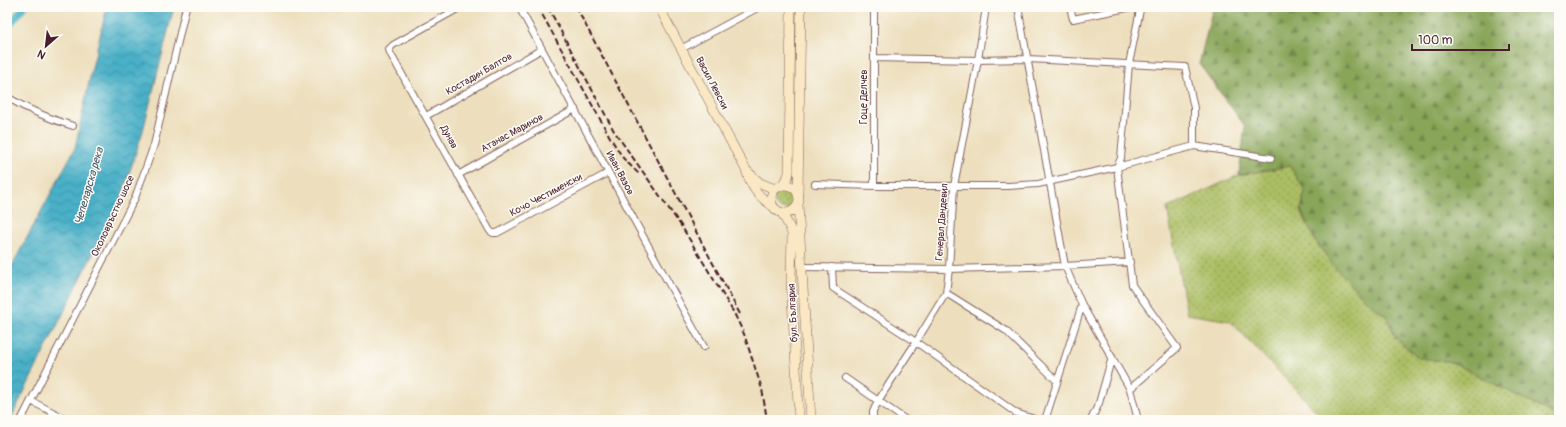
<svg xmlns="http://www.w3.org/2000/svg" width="1566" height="427" viewBox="0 0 1566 427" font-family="Pangolin,sans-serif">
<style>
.grass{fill:url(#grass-dots);stroke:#7a6e47}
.forest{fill:url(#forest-firs);stroke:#696242}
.water{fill:url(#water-waves);stroke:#496879}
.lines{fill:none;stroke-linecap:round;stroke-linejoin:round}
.canal{stroke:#48b0c7;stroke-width:7}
.minor-casing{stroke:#83625e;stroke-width:8}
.secondary-casing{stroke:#83625e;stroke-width:10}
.minor{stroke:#fff;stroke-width:6}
.secondary{stroke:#fae7c3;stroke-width:9}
.rail{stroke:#4a1f2b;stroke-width:2;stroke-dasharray:6 3;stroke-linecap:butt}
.labels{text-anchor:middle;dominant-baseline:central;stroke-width:3;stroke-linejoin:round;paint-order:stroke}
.street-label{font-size:10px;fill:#4a1f2b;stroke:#fdfcf7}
.water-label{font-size:11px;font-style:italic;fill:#495969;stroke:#fdfcf7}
</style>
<defs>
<pattern id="grass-dots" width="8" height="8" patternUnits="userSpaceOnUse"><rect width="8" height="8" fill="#abbe63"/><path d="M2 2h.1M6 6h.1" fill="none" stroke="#8d9a52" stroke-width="1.8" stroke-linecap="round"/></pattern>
<pattern id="forest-firs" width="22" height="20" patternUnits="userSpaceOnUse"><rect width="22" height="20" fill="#88a559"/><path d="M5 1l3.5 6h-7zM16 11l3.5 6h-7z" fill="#71864a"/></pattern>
<pattern id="water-waves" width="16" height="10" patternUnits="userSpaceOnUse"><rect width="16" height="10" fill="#48b0c7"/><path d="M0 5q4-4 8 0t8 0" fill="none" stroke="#3e8fa2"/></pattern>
</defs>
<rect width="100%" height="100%" fill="#fdfcf7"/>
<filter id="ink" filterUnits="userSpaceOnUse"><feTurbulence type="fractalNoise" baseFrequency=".025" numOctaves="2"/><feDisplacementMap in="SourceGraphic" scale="8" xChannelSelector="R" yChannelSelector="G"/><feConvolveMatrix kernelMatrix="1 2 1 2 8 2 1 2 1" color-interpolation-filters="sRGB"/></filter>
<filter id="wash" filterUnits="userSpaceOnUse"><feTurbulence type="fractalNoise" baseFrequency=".012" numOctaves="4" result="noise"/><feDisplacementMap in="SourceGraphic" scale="16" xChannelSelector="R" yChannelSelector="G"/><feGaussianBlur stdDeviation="0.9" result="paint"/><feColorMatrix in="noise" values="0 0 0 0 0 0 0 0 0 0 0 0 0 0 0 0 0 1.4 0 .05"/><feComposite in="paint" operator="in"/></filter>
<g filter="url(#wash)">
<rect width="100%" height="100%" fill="#eddfbd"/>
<!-- grass -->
<path class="grass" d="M1290,166L1305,191L1301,210L1314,239L1332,264L1364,298L1387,317L1396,338L1419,358L1452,362L1559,417V420H1325L1230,321L1187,314L1167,208L1239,175Z
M774 199a10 10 0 1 1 20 0a10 10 0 1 1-20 0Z"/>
<!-- forest -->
<path class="forest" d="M1213,7H1559V417L1452,362L1419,358L1396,338L1387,317L1364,298L1332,264L1314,239L1301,210L1305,191L1290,166L1239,175L1245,126L1199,64Z"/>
<!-- water -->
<path class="water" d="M107,7H174L143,131L121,198L10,420H7V275L75,148L92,68Z"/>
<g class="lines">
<!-- canal -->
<path class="canal" d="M7,28L24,7"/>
</g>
</g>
<g filter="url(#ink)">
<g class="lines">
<!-- minor casing -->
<g class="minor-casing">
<path id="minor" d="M461,7L393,45L389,49L390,53L490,231L493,233H497L608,173
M519,7C581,120 641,235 704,347
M874,7V186
M1018,7L1065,266L1082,305L1130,389L1138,420
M1070,7L1073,19L1127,8
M681,49L759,7
M874,58L978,60L1028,59L1185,67L1194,108V146
M7,97C28,110 50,119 73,126
M426,116L542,49
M458,175L575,109
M815,184L874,186H1009L1038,184L1117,167L1194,146L1271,158
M802,267L949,269L1065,266L1130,262
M832,267L833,288L916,342L1016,413L1037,420
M946,293L1005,330L1057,381
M845,378L906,420
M1130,389L1177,348L1132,285L1117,167L1121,158L1129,64L1140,10L1142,7
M31,401L68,420
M21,420L135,198L154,145L186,7
M873,420V412L878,401L916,342L946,293L949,269L954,186L978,60L986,7
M1045,420L1082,305
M1091,420L1099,403L1112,357"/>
</g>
<!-- secondary casing -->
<g class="secondary-casing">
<path id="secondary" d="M659,7L746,170C751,187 757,195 771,205
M747,171L760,183L775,189
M771 199a14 14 0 1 1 28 0a14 14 0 1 1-28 0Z
M782,185L788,177L789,172L791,7
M798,194L801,7
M798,204L811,420
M782,213L790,228L792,234L791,281L799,420"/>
</g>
<!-- minor -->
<use href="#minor" class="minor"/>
<!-- secondary -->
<use href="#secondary" class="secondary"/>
<!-- rail -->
<path class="rail" d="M538,7L611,139L623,158L639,174
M548,7L614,131L682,227L734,313L744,334L762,389L767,420
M576,7L740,314"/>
</g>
</g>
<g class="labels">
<!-- street labels -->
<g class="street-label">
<text transform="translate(479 74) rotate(-30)">Костадин Балтов</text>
<text transform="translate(712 83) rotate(62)">Васил Левски</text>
<text transform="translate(864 97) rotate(-90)">Гоце Делчев</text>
<text transform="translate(512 133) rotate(-29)">Атанас Маринов</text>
<text transform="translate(449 137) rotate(61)">Дунав</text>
<text transform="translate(620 173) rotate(62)">Иван Вазов</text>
<text transform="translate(546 195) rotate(-28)">Кочо Честименски</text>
<text transform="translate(113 216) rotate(-65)">Околовръстно шосе</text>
<text transform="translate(942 222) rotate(-86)">Генерал Дандевил</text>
<text transform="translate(793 313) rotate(-93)">бул. България</text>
</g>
<!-- water labels -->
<g class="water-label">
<text transform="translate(89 186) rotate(-74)">Чепеларска река</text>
</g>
</g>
<!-- margin -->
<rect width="1566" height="427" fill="none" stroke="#fdfcf7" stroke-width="24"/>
<!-- north arrow -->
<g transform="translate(46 46) rotate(208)" stroke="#fdfcf7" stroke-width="3" paint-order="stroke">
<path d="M0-3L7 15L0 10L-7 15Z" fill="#4a1f2b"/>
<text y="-6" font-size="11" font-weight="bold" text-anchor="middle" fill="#4a1f2b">N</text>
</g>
<!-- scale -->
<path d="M1412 44v6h97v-6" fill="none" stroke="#4a1f2b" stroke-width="2"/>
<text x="1418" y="44" font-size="12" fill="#4a1f2b" stroke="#fdfcf7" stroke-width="3" paint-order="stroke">100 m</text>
</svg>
